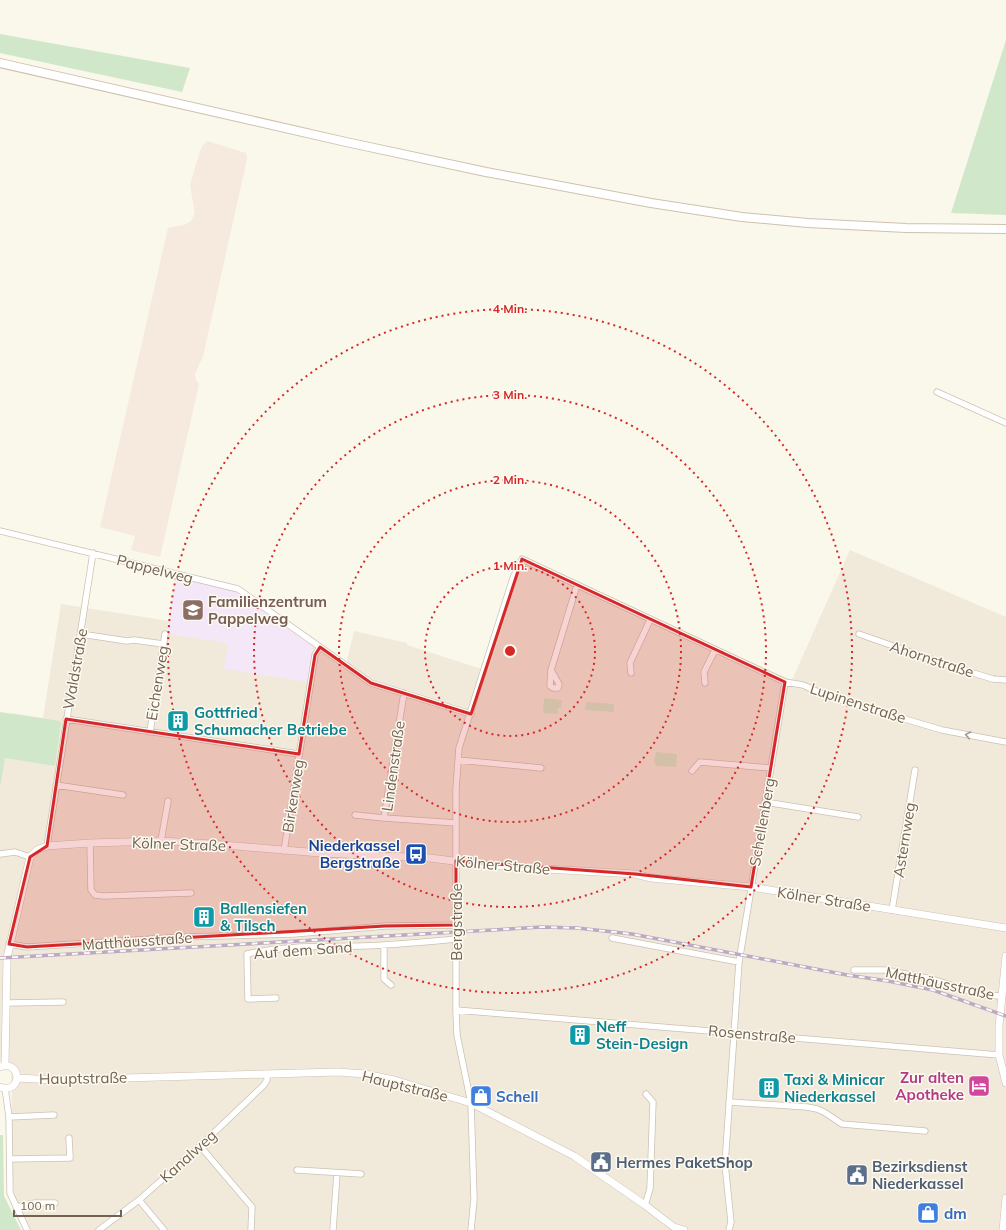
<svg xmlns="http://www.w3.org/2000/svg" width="1006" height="1230" viewBox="0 0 1006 1230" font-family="Mulish,sans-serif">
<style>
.residential{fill:#f1eada}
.commercial{fill:#f6e9dd}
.education{fill:#f4e7f7}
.green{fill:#d1e7ca}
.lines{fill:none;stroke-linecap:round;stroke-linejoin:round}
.minor-casing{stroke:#ccc1b2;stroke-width:7}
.tertiary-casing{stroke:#ccc1b2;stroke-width:8}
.secondary-casing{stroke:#cec2af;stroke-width:10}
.minor{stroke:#fff;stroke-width:5.5}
.tertiary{stroke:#fff;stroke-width:7}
.secondary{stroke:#fff;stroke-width:8}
.rail-casing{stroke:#bca9c4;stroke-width:3.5}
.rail{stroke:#fdfaf1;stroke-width:2;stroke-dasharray:6;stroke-linecap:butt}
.oneway{stroke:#a4998d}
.marked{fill:#d62828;fill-opacity:0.2;stroke:#d62828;stroke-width:3;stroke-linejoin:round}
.ring{fill:none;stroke:#d62828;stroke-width:2;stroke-dasharray:2 4}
.labels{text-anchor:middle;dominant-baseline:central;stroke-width:3;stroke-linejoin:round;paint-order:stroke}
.street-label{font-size:15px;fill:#736250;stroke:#fdfaf1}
.education-label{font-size:15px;font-weight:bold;fill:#785e54;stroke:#fdfaf1;text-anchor:start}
.culture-label{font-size:15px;font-weight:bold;fill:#0d838f;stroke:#fdfaf1;text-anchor:start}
.transit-label{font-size:15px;font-weight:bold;fill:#164399;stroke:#fdfaf1;text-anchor:end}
.hotel-label{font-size:15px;font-weight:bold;fill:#b23c85;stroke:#fdfaf1;text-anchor:end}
.shop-label{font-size:15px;font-weight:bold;fill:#366cbe;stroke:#fdfaf1;text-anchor:start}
.service-label{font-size:15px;font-weight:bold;fill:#4e5e75;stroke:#fdfaf1;text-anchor:start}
.centre{fill:#d62828;stroke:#fdfaf1;stroke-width:2}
.ring-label{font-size:12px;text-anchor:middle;font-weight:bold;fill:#d62828;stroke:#fdfaf1;stroke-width:3;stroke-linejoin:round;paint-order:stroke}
</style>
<rect width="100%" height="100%" fill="#faf7eb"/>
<!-- residential -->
<path class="residential" d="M850,550L1006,617V1230H31L15,1197L13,1185L11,1062L0,1061V789L12,713L43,718L61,604L169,621L176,577L313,645L323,653L345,669L354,631L407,643V645L488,671L517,579L522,568L528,566L792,680Z"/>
<!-- commercial -->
<path class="commercial" d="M207,141L246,153L247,159L203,356L195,374L196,380L199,384L160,557L131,550L135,536L100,527L168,228L184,225L191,221L195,213L190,185L200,151L203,145Z"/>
<!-- education -->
<path class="education" d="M176,577L236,591L313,645L308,682L224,669L228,643L167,634Z"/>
<!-- green -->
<path class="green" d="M0,34L190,68L182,92L0,53Z
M1006,40V215L951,213Z
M544,698L562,700L561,708H558V714L543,713Z
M586,702L614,704V712L585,710Z
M0,712L60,721L61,723L55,766L5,758L0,789Z
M656,752L677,754L676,767L657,766L654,763Z
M0,1135H3L4,1196L21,1230H0Z"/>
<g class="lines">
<!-- minor casing -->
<g class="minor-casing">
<path id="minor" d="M937,392L1006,423
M0,531L238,589L371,683L471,714
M81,634L127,641L134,640L163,644
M859,634L950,666L993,679L1006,680
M551,670L559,684L558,688H553L550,686L551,670L577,585
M631,673L630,663L650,620
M705,683L704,672L715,650
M404,693L384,818L456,823
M66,719L299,754
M150,732L165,634
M458,760L541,768
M692,771L700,762L771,768
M56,785L123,795
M765,802L858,817
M355,815L384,818
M161,841L168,801
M90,843L91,890L95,895L104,896L191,893
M47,846L93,553
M284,851L315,655L320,647
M0,854L15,852L30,857
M892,910L915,770
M612,938L739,962
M9,944L27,947L183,937L294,934L385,926L456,925
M384,945V979L391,985
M854,970H885L932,979L982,995L1001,996
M276,998L248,999L247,954C284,945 324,947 362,946C394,945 425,942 456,939
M7,1003L63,1002
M456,1010L999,1055
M5,1088L9,1117L10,1193L27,1230
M729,1102L807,1107L817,1109L824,1112L842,1124L925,1131
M9,1117L54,1115
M200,1146L252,1207L251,1230
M10,1159L70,1158L69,1138
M297,1170L361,1174
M139,1200L164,1230
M645,1205L650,1189L653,1102L646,1094
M16,1207L35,1203H55
M99,1230L139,1200L200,1146L264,1085L267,1080V1075
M333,1230L337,1173
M471,1230L474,1199L471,1103L457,1035L456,1010V789L459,748L513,578L522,559L785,682L803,685L827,696L942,730L1006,742
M729,1230L731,1222L725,1164L739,962L785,682"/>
</g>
<!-- tertiary casing -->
<g class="tertiary-casing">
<path id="tertiary" d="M1006,956L999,1026V1055L1006,1083
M5,1065L7,958L30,857L37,850L47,846L90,843L161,841L212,844L320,853L430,858L477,864L528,868L635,874L651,878L751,887L1006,928
M0,1067C22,1059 23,1095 0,1087
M17,1078L55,1080L338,1072L365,1074L394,1080L471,1103L574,1156L645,1205L663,1219L674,1227L684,1230
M1003,1230L1006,1198"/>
</g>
<!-- secondary casing -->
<g class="secondary-casing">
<path id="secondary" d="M0,63L346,142L486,172L651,203L742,217L808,223L906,228L1006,229"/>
</g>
<!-- minor -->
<use href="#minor" class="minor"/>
<!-- tertiary -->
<use href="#tertiary" class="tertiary"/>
<!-- secondary -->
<use href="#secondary" class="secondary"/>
<!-- rail casing -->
<g class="rail-casing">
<path id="rail" d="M0,958L457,932L542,927L577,928L632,934L847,975L888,981L933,990L1006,1016"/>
</g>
<!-- rail -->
<use href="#rail" class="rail"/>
</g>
<!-- one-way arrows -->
<defs><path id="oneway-chevron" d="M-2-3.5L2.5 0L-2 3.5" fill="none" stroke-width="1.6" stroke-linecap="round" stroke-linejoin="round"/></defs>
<use class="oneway" href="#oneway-chevron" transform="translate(968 735) rotate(-169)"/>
<!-- marked area -->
<path class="marked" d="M522,559L785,682L751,887L635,874L456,861V925L385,926L27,947L9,944L30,857L47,846L66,719L299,754L315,655L320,647L371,683L471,714Z"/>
<!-- distance rings -->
<g class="ring">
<circle cx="510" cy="651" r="85"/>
<circle cx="510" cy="651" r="171"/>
<circle cx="510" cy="651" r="256"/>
<circle cx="510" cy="651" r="342"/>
</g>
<!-- icons -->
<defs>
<g id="school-square" transform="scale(1.15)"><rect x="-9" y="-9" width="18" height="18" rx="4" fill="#8d6e63" stroke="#fdfaf1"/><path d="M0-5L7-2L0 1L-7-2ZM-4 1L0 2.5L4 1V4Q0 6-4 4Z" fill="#fff"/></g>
<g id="building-square" transform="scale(1.15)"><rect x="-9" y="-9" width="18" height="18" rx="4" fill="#0f9aa8" stroke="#fdfaf1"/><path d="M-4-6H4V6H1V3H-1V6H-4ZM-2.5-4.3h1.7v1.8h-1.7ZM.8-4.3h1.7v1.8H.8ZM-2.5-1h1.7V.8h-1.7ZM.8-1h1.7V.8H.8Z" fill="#fff"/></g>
<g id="bus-square" transform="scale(1.15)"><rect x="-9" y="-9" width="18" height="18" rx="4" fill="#1a4fb4" stroke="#fdfaf1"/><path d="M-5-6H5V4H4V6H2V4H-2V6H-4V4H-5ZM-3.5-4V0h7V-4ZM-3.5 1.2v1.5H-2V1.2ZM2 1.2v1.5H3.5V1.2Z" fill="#fff"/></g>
<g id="hotel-square" transform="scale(1.15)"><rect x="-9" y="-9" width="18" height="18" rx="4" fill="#d1479c" stroke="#fdfaf1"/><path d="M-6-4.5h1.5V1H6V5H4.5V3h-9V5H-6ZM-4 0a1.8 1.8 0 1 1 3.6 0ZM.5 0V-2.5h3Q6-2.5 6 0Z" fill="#fff"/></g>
<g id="shop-square" transform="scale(1.15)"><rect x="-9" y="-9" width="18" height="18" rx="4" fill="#3f7fe0" stroke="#fdfaf1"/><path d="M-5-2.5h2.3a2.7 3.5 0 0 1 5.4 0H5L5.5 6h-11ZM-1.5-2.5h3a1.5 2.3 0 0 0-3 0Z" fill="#fff"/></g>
<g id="civic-square" transform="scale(1.15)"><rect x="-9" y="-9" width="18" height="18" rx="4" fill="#5c6f8a" stroke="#fdfaf1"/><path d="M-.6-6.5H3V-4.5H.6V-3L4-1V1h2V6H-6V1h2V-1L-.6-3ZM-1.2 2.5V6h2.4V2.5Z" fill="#fff"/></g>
</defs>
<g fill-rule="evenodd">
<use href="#school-square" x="193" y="610"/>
<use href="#building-square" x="178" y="721"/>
<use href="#bus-square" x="416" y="854"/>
<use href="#building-square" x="204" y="917"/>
<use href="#building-square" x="580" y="1035"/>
<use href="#hotel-square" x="979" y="1086"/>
<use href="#building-square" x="769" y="1088"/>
<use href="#shop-square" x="481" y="1096"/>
<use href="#civic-square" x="601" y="1162"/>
<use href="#civic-square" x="857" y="1175"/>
<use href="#shop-square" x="928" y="1213"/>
</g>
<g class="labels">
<!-- street labels -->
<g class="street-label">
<text transform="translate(155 569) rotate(14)">Pappelweg</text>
<text transform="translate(932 659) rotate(18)">Ahornstraße</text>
<text transform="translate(75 669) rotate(-80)">Waldstraße</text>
<text transform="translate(157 683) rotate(-81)">Eichenweg</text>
<text transform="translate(858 703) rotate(18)">Lupinenstraße</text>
<text transform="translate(393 766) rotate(-82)">Lindenstraße</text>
<text transform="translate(293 796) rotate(-81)">Birkenweg</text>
<text transform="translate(762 822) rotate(-80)">Schellenberg</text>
<text transform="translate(904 840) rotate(-81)">Asternweg</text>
<text transform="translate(179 844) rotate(2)">Kölner Straße</text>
<text transform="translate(503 865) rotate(5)">Kölner Straße</text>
<text transform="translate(824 899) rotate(9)">Kölner Straße</text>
<text transform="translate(456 922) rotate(-90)">Bergstraße</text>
<text transform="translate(137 941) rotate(-4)">Matthäusstraße</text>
<text transform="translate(303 950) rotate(-4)">Auf dem Sand</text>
<text transform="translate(940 983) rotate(12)">Matthäusstraße</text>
<text transform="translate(752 1034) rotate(5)">Rosenstraße</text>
<text transform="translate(83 1078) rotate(-1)">Hauptstraße</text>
<text transform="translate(405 1086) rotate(14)">Hauptstraße</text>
<text transform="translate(188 1156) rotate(-42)">Kanalweg</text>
</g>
<!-- education labels -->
<g class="education-label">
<text x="208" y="601">Familienzentrum<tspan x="208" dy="17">Pappelweg</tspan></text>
</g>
<!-- culture labels -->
<g class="culture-label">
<text x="194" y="712">Gottfried<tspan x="194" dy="17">Schumacher Betriebe</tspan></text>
<text x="220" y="908">Ballensiefen<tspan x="220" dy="17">&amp; Tilsch</tspan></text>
<text x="596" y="1026">Neff<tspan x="596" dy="17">Stein-Design</tspan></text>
<text x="784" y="1079">Taxi &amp; Minicar<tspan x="784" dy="17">Niederkassel</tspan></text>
</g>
<!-- transit labels -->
<g class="transit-label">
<text x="400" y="845">Niederkassel<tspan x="400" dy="17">Bergstraße</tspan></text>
</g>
<!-- hotel labels -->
<g class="hotel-label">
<text x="964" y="1077">Zur alten<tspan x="964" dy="17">Apotheke</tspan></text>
</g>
<!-- shop labels -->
<g class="shop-label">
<text x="496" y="1096">Schell</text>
<text x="944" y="1213">dm</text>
</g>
<!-- service labels -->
<g class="service-label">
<text x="616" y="1162">Hermes PaketShop</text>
<text x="872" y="1166">Bezirksdienst<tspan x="872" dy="17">Niederkassel</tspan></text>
</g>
</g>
<circle cx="510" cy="651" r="6" class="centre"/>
<g class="ring-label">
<text x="510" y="313">4 Min.</text>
<text x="510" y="399">3 Min.</text>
<text x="510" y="484">2 Min.</text>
<text x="510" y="570">1 Min.</text>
</g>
<!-- scale -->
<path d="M14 1210v6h107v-6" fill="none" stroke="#736250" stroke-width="2"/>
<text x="20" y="1210" font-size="12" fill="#736250" stroke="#fdfaf1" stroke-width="3" paint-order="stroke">100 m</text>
</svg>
